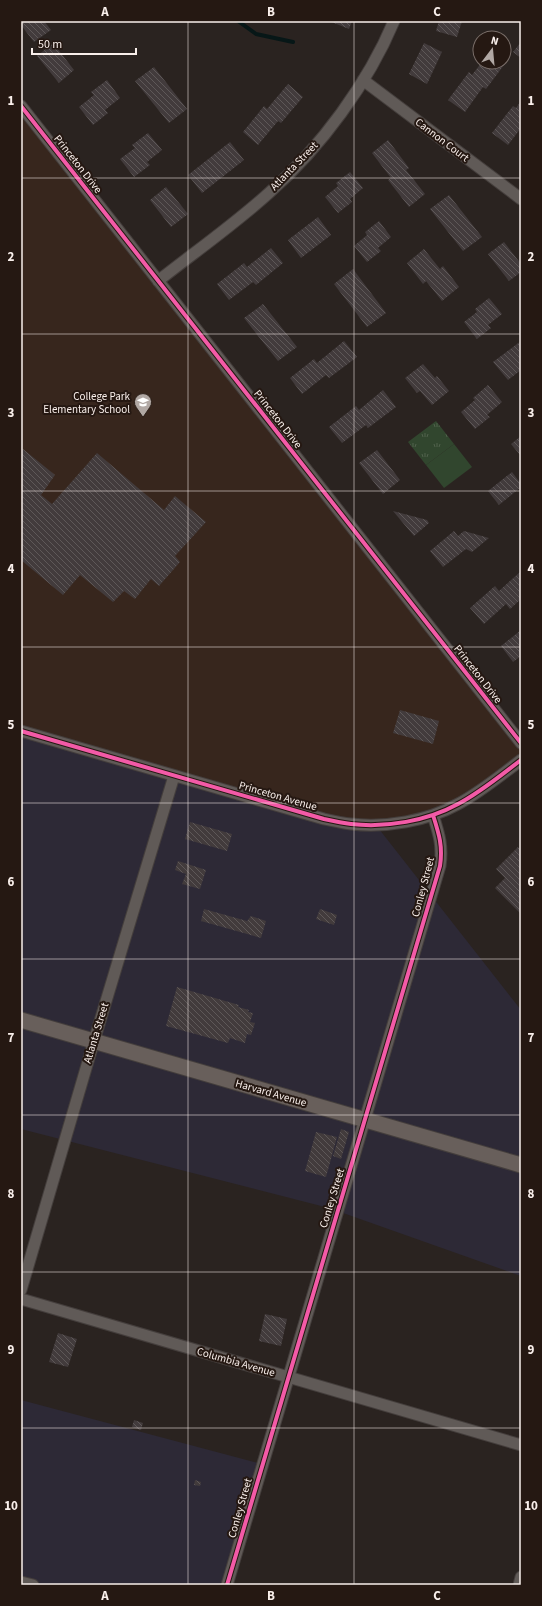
<svg xmlns="http://www.w3.org/2000/svg" width="542" height="1606" viewBox="0 0 542 1606" font-family="'Source Sans 3',sans-serif">
<style>
.commercial{fill:#2d2936}
.built{fill:#37261d}
.park{fill:url(#park-tufts)}
.garden{fill:#31462e}
.lines{fill:none;stroke-linecap:round;stroke-linejoin:round}
.stream{stroke:#071717;stroke-width:4}
.building{fill:url(#building-back-hatch)}
.street-casing{stroke:#443e3c;stroke-width:13}
.secondary-casing{stroke:#443e3c;stroke-width:17}
.street{stroke:#605a57;stroke-width:11}
.secondary{stroke:#685f5b;stroke-width:15}
.cycleway-casing{stroke:#251812;stroke-width:6}
.cycleway{stroke:#f35aa7;stroke-width:4}
.grid{fill:none;stroke:#f9efeb;stroke-width:1;stroke-opacity:0.55}
.labels{text-anchor:middle;dominant-baseline:central;stroke-width:4;stroke-linejoin:round;paint-order:stroke}
.street-label{font-size:11px;fill:#f9efeb;stroke:#251812}
.poi-label{font-size:11px;fill:#f9efeb;stroke:#251812;text-anchor:end}
.neatline{fill:none;stroke:#f9efeb;stroke-width:1.5}
.grid-label{font-size:13px;text-anchor:middle;font-weight:bold;fill:#f9efeb}
</style>
<defs>
<pattern id="park-tufts" width="24" height="20" patternUnits="userSpaceOnUse"><rect width="24" height="20" fill="#31462e"/><path d="M3 7l-1-3M5 7V3M7 7l1-3M15 17l-1-3M17 17v-4M19 17l1-3" fill="none" stroke="#50614c"/></pattern>
<pattern id="building-back-hatch" width="6" height="6" patternUnits="userSpaceOnUse"><rect width="6" height="6" fill="#423b3c"/><path d="M-1 5l2 2M0 0l6 6M5-1l2 2" fill="none" stroke="#5e5858"/></pattern>
</defs>
<rect width="100%" height="100%" fill="#2a2320"/>
<!-- commercial -->
<path class="commercial" d="M21,731L379,829L521,1010V1276L329,1208L21,1129Z
M21,1400L265,1465L231,1585H21Z"/>
<!-- built -->
<path class="built" d="M21,102L521,745V761L452,806L379,829L21,731Z"/>
<!-- park -->
<path class="park" d="M436,421L454,444L426,465L408,442Z"/>
<!-- garden -->
<path class="garden" d="M454,444L472,467L444,488L426,465Z"/>
<g class="lines">
<!-- stream -->
<path class="stream" d="M238,21L256,34L293,42"/>
</g>
<!-- building -->
<path class="building" d="M21,21H44L51,30L34,42L21,25Z
M329,21H352L349,29Z
M439,21H462L457,37L436,31Z
M521,42V58L513,52Z
M53,43L74,70L59,83L37,56Z
M424,43L442,52L427,84L409,74Z
M504,59L507,61L486,89L483,87L465,112L448,100L469,72L472,75L482,62H504Z
M154,67L187,109L169,123L135,81Z
M107,80L120,98L105,110L108,113L93,125L79,107L94,95L91,92Z
M288,84L303,97L281,123L278,121L258,145L243,132L264,106L267,109Z
M521,101V128L508,145L492,133L513,106L516,108Z
M148,133L162,150L147,162L150,165L134,177L120,159L135,148L132,145Z
M388,140L409,168L406,170L425,194L409,207L388,180L391,178L372,153Z
M230,142L244,160L202,193L188,175Z
M350,172L363,188L350,199L352,202L338,213L325,197L338,186L336,183Z
M166,187L188,214L171,227L150,200Z
M449,195L482,237L463,251L430,209Z
M318,217L331,235L301,258L288,240Z
M379,221L391,237L378,248L381,251L367,262L354,246L367,235L365,232Z
M504,242L521,264V272L509,281L488,254Z
M271,248L283,263L256,285L253,282L229,300L217,284L244,263L247,267Z
M424,249L440,269L443,266L459,287L442,301L426,281L423,284L407,263Z
M353,269L386,313L367,327L334,284Z
M489,298L502,314L488,325L491,328L477,339L464,322L477,312L475,309Z
M263,304L297,347L278,361L244,318Z
M344,341L357,357L329,378L326,375L302,394L290,378L314,359L317,363Z
M521,341V370L508,380L493,362Z
M423,364L435,378L437,376L449,391L432,405L420,391L417,393L405,378Z
M488,385L502,402L487,415L490,417L475,429L461,412L475,400L473,398Z
M383,390L396,407L368,428L366,425L342,443L329,427L356,406L359,410Z
M521,436V456L511,444Z
M23,449L55,475L41,495L52,504L97,453L164,510L175,496L206,522L175,556L180,562L159,586L151,579L135,599L124,591L113,602L80,575L63,595L21,560V451Z
M377,450L400,480L383,494L359,463Z
M512,472L521,484V487L499,505L488,491Z
M393,511L427,520L429,523L414,536Z
M454,531L458,536L464,531L489,538L472,552L466,549L443,567L430,551Z
M520,572L521,599L510,609L506,604L484,624L470,608L495,586L499,591Z
M521,630V656L513,662L501,646Z
M400,710L439,721L433,744L393,733Z
M190,822L232,834L227,851L185,839Z
M518,847L521,851V914L495,888L505,878L496,869Z
M178,861L206,870L200,889L182,884L186,874L175,870Z
M204,909L247,921L251,916L266,921L261,938L201,921Z
M320,909L337,915L334,925L316,919Z
M177,987L239,1005L238,1007L249,1010L248,1012L253,1013L250,1022L255,1023L251,1035L247,1034L245,1043L230,1038L228,1043L166,1026Z
M341,1129L349,1132L341,1159L333,1156Z
M316,1132L337,1137L326,1177L305,1171Z
M265,1314L287,1319L281,1346L259,1341Z
M58,1333L77,1339L68,1367L49,1362Z
M134,1420L143,1423L141,1430L132,1427Z
M195,1480L201,1482L200,1486L194,1485Z"/>
<g class="lines">
<!-- street casing -->
<g class="street-casing">
<path id="street" d="M363,80L521,199
M21,106L521,743
M158,281C196,251 235,224 270,192C321,147 368,83 394,21
M21,731L324,819C333,821 342,823 351,824C386,828 427,821 458,804C481,792 501,775 521,760
M21,1290L94,1041L174,776
M21,1299L521,1445
M21,1582L33,1585
M227,1585L440,866C443,846 439,834 433,815
M519,1585L521,1577"/>
</g>
<!-- secondary casing -->
<g class="secondary-casing">
<path id="secondary" d="M21,1020L521,1165"/>
</g>
<!-- street -->
<use href="#street" class="street"/>
<!-- secondary -->
<use href="#secondary" class="secondary"/>
<!-- cycleway casing -->
<g class="cycleway-casing">
<path id="cycleway" d="M21,106L521,743
M21,731L324,819C333,821 342,823 351,824C386,828 427,821 458,804C481,792 501,775 521,760
M227,1585L440,866C443,846 439,834 433,815"/>
</g>
<!-- cycleway -->
<use href="#cycleway" class="cycleway"/>
</g>
<!-- grid -->
<path class="grid" d="M188,21V1585M354,21V1585M21,178H521M21,334H521M21,491H521M21,647H521M21,803H521M21,959H521M21,1115H521M21,1272H521M21,1428H521"/>
<!-- icons -->
<defs>
<g id="school-pin" transform="scale(0.9)"><path d="M0 17L-7.5 6A9.5 9.5 0 1 1 7.5 6Z" fill="#b1a8a4" stroke="#251812"/><path d="M0-5L7-2L0 1L-7-2ZM-4 1L0 2.5L4 1V4Q0 6-4 4Z" fill="#fff"/></g>
</defs>
<g fill-rule="evenodd">
<use href="#school-pin" x="143" y="402"/>
</g>
<g class="labels">
<!-- street labels -->
<g class="street-label">
<text transform="translate(442 140) rotate(37)">Cannon Court</text>
<text transform="translate(78 164) rotate(52)">Princeton Drive</text>
<text transform="translate(294 166) rotate(-46)">Atlanta Street</text>
<text transform="translate(278 419) rotate(52)">Princeton Drive</text>
<text transform="translate(478 674) rotate(52)">Princeton Drive</text>
<text transform="translate(278 796) rotate(16)">Princeton Avenue</text>
<text transform="translate(423 887) rotate(-75)">Conley Street</text>
<text transform="translate(96 1033) rotate(-73)">Atlanta Street</text>
<text transform="translate(271 1093) rotate(16)">Harvard Avenue</text>
<text transform="translate(332 1198) rotate(-73)">Conley Street</text>
<text transform="translate(236 1362) rotate(16)">Columbia Avenue</text>
<text transform="translate(240 1508) rotate(-74)">Conley Street</text>
</g>
<!-- poi labels -->
<g class="poi-label">
<text x="130" y="396">College Park<tspan x="130" dy="13">Elementary School</tspan></text>
</g>
</g>
<!-- border -->
<rect width="542" height="1606" fill="none" stroke="#251812" stroke-width="44"/>
<!-- north arrow -->
<g transform="translate(492 50) rotate(16)"><circle r="19" fill="#251812" stroke="#7a6e69"/>
<path d="M0-3L7 15L0 10L-7 15Z" fill="#b1a8a4"/>
<text y="-6" font-size="11" font-weight="bold" text-anchor="middle" fill="#f9efeb">N</text>
</g>
<!-- scale -->
<path d="M32 48v6h104v-6" fill="none" stroke="#f9efeb" stroke-width="2"/>
<text x="38" y="48" font-size="12" fill="#f9efeb" stroke="#251812" stroke-width="3" paint-order="stroke">50 m</text>
<rect x="22" y="22" width="498" height="1562" class="neatline"/>
<g class="grid-label">
<text x="105" y="16">A</text>
<text x="271" y="16">B</text>
<text x="437" y="16">C</text>
<text x="11" y="105">1</text>
<text x="531" y="105">1</text>
<text x="11" y="261">2</text>
<text x="531" y="261">2</text>
<text x="11" y="417">3</text>
<text x="531" y="417">3</text>
<text x="11" y="573">4</text>
<text x="531" y="573">4</text>
<text x="11" y="729">5</text>
<text x="531" y="729">5</text>
<text x="11" y="886">6</text>
<text x="531" y="886">6</text>
<text x="11" y="1042">7</text>
<text x="531" y="1042">7</text>
<text x="11" y="1198">8</text>
<text x="531" y="1198">8</text>
<text x="11" y="1354">9</text>
<text x="531" y="1354">9</text>
<text x="11" y="1510">10</text>
<text x="531" y="1510">10</text>
<text x="105" y="1600">A</text>
<text x="271" y="1600">B</text>
<text x="437" y="1600">C</text>
</g>
</svg>
